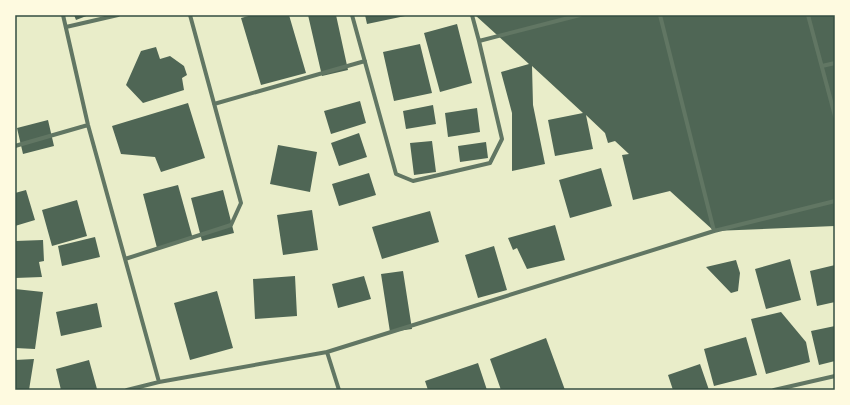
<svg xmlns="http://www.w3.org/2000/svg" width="850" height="405" viewBox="0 0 850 405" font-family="'Fira Sans',sans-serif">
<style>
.building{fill:#4f6655}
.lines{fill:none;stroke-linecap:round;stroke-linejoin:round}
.minor{stroke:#617663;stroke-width:4}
.neatline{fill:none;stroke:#344e41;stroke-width:1.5}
</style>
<rect width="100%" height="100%" fill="#e9edc9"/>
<!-- building -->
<path class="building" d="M74,15H89L76,20Z
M252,15H289L306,73L261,85L241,18Z
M308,15H336L348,70L322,76Z
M365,15H405V16L367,24Z
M475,15H835V226L714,231L670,191L633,200L622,155L629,154L615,141L608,143L605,133L586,115L593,149L555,156L548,120L583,113L532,66L533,105L545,164L512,171V113L501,72L529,64Z
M457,24L472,83L440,92L424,33Z
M420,44L432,93L394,101L383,52Z
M156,47L160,59L170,56L184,66L187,75L182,78L184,90L143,103L126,85L141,51Z
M360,101L366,123L331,134L324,111Z
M188,103L205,158L161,172L155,157L121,154L112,126Z
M433,105L436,124L406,129L403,111Z
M477,108L480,132L448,137L445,113Z
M48,120L54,146L23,154L17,128Z
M359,133L367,157L339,166L331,143Z
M432,141L436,172L414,175L410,143Z
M486,142L488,158L460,162L458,146Z
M278,145L317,152L310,192L270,184Z
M601,168L612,206L570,218L559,180Z
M369,173L376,195L339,206L332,184Z
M178,185L193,239L157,248L143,194Z
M26,190L35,220L15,226V193Z
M223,190L234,233L202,241L191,198Z
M77,200L87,236L52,246L42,210Z
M312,210L318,250L283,255L277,215Z
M430,211L439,242L382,259L372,227Z
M555,225L565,260L527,269L517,248L513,250L508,238Z
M95,237L100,257L62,266L58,246Z
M43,240L44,261L39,262L42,277L15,278V241Z
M494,246L507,290L478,298L465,255Z
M790,259L801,300L766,309L755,269Z
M736,260L740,273L738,291L731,293L706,267Z
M835,265V302L817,306L810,271Z
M403,271L412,329L390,332L381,274Z
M295,276L297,316L255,319L253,279Z
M364,276L371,299L338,308L332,284Z
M15,289L43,292L35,349L15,348Z
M217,291L233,348L190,360L174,303Z
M97,303L102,327L61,336L56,312Z
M781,312L806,342L810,362L766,374L751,319Z
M835,326V361L819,365L811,331Z
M746,337L757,375L714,386L704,349Z
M546,338L565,390H501L490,359Z
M34,359L29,390H15V360Z
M89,360L97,389L93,390H61L56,369Z
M478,363L487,390H428L425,381Z
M700,364L709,390H673L668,375Z"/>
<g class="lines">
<!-- minor -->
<path class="minor" d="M63,15L88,125L159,382
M352,15L396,174L413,181L490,163L502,139L479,41L472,15
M660,15L714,231
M808,15L835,116
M66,27L118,15
M479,41L580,15
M822,66L835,63
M214,104L365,61
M15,146L88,125
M125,259L231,225L241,203L190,15
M327,352L339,390
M127,390L159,382L327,352L714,231L835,201
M774,390L835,376"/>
</g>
<!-- border -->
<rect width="850" height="405" fill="none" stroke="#fefae0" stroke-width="32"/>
<rect x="16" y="16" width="818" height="373" class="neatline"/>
</svg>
